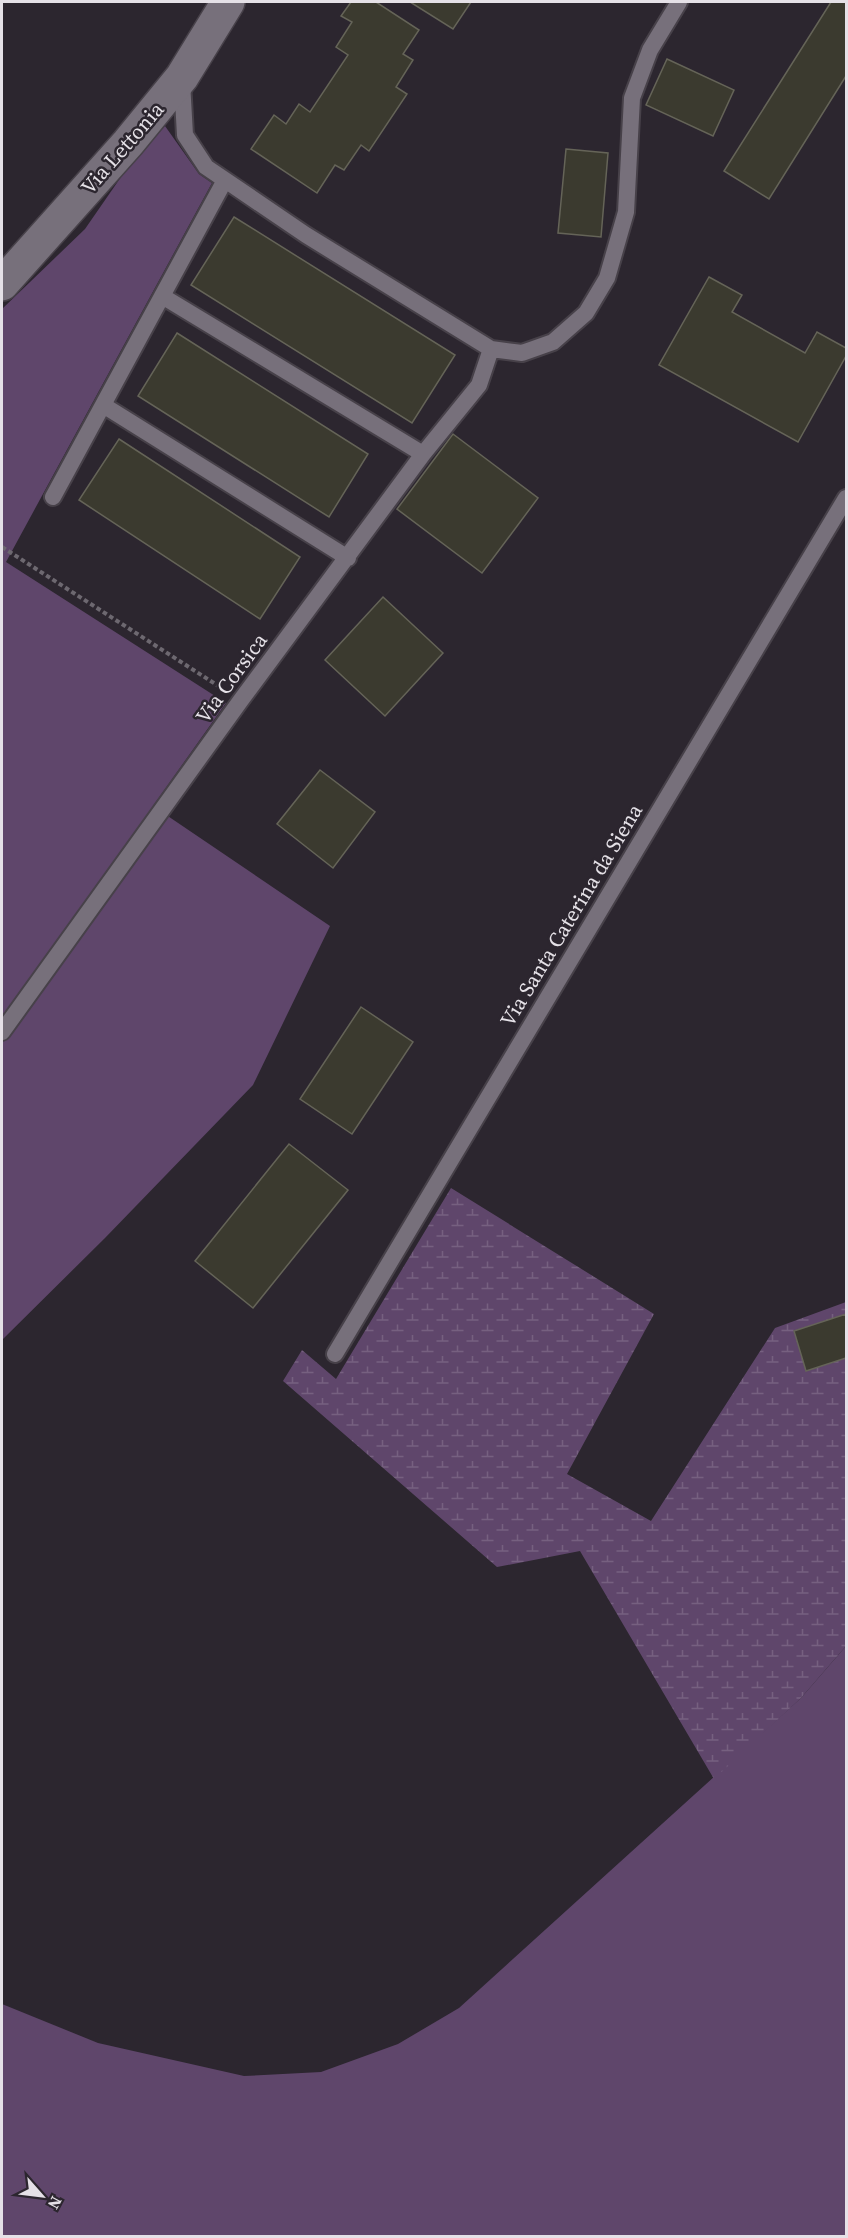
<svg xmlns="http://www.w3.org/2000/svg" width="848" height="2238" viewBox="0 0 848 2238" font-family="'Source Serif 4',serif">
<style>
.grass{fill:#5f466b}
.wetland{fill:url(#wetland-marsh)}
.building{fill:#3b3a2f;stroke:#656458;stroke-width:1.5}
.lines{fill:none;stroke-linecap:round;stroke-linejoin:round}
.service-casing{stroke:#474149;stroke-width:20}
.minor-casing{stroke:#474149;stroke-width:36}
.path{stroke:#6d6870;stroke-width:4;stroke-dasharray:4.5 3;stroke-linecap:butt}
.service{stroke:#77707b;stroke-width:16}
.minor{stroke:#77707b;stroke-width:33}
.labels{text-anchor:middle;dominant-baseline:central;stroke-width:5;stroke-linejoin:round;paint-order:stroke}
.street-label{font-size:21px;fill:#e5e1e7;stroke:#2c262f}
</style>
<defs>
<pattern id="wetland-marsh" width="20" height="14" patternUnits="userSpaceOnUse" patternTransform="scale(1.5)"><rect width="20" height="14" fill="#5f466b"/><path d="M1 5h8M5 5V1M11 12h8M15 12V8" fill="none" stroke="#766080"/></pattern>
</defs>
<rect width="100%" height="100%" fill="#2c262f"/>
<!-- grass -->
<path class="grass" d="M165,126L199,174L212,183L6,562L226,703L153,806L330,926L253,1085L105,1238L2,1340V309L85,229L130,164Z
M846,1646V2236H2V2004L98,2043L244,2076L321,2072L398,2044L459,2008L801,1698Z"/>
<!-- wetland -->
<path class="wetland" d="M451,1188L654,1314L567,1474L651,1521L775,1328L846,1302V1646L801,1698L714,1779L580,1551L497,1567L283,1381L302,1350L336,1379Z"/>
<!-- building -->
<path class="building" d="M351,2H376L419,30L403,54L413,60L396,87L407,94L369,151L361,145L344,170L335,165L317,193L251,149L274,115L286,124L299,104L310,112L348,55L336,47L352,22L341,16Z
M410,2H471L453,29Z
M831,2H846V76L769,199L724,171Z
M667,59L734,90L713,136L646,105Z
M566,149L608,153L601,237L558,233Z
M234,217L455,355L412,423L191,285Z
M709,277L742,295L732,312L805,353L817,332L846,348V356L798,442L659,365Z
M177,333L368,454L329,517L138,396Z
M453,434L538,498L482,573L397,509Z
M119,439L300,557L260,619L79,500Z
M383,597L443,653L385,716L325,660Z
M320,770L375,812L333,868L277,824Z
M361,1007L413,1042L352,1134L300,1099Z
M289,1144L348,1190L253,1308L195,1261Z
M846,1314V1358L806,1371L794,1331Z"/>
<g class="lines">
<!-- service casing -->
<g class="service-casing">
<path id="service" d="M182,82L185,135L206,167L306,235L491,349L522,353L553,342L586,313L607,278L626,212L632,98L650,50L679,2
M162,296L423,454
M103,405L348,558
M53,497L225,180
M2,1032L241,700L423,454L479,385L491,349
M335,1354L846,498"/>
</g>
<!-- minor casing -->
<g class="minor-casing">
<path id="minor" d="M2,284L128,143L182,77L228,2"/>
</g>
<!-- path -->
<path class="path" d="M2,547L220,687"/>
<!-- service -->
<use href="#service" class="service"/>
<!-- minor -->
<use href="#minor" class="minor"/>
</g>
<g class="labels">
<!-- street labels -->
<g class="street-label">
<text transform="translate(122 148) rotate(-49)">Via Lettonia</text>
<text transform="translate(231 678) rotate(-54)">Via Corsica</text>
<text transform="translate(571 915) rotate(-59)">Via Santa Caterina da Siena</text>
</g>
</g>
<!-- border -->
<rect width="848" height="2238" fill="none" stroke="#e5e1e7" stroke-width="6"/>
<!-- north arrow -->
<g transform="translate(42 2196) rotate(118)" stroke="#2c262f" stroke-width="4.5" paint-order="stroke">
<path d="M0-4.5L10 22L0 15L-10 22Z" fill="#e5e1e7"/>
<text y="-9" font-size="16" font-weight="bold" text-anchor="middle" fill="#e5e1e7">N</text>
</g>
</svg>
